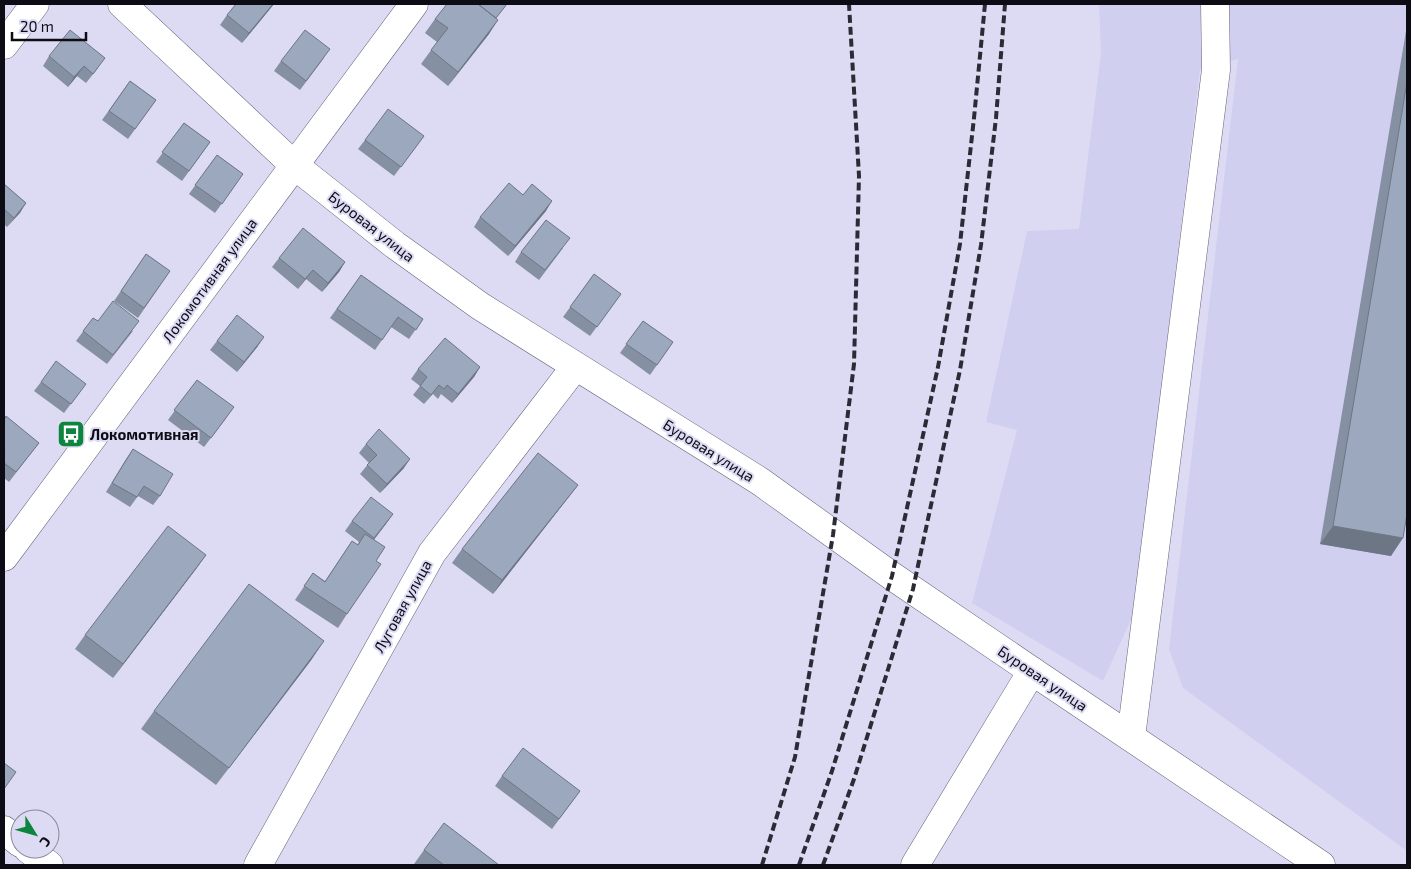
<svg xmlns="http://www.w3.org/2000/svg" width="1411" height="869" viewBox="0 0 1411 869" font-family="'Exo 2',sans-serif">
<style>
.built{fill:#d1cfef}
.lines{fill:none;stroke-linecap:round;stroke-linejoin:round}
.minor-casing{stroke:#646379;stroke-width:29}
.major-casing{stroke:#646379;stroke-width:29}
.minor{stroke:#fff;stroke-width:28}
.major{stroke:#fff;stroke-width:28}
.rail{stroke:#2c2b35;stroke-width:4;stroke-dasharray:8 4;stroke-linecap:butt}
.wall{fill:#8590a3}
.shaded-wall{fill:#6c7684}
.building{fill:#9ba8bd;stroke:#6c7684}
.labels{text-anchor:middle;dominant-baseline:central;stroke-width:4;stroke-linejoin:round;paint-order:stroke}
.street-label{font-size:15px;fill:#0d0c14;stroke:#dddbf4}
.poi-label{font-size:15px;font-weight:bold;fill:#0d0c14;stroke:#dddbf4;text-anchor:start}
</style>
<rect width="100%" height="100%" fill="#dddbf4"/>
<!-- built -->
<path class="built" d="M1099,4H1407V851L1183,688L1169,649L1238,59L1200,69L1135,611L1103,681L972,603L1017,430L986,422L1027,231L1079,229L1101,53Z"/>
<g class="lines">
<!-- minor casing -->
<g class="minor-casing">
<path id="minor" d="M4,45L35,4
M4,557L414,4
M1131,737L1216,70L1215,4
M4,830L20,843
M28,849L49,865
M258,865L432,553L575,367
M915,865L1032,671"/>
</g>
<!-- major casing -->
<g class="major-casing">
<path id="major" d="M122,4L294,165L395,245L480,306L761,482L892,576L1032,671L1321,865"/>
</g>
<!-- minor -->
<use href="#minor" class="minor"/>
<!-- major -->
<use href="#major" class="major"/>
<!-- rail -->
<path class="rail" d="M762,865L795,757L833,535L854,364L859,176L849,4
M799,865L832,771L892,576L938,367L960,244L974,118L985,4
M823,865L854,779L913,589L960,370L981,245L996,118L1005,4"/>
</g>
<!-- wall -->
<path class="wall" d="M274,4L242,43L220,25L227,15Z
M507,4L496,18L489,34L448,86L421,64L437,42L425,33L435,19Z
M1407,25V514L1391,556L1320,544Z
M49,56L98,68L86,83L77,76L68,87L43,66Z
M324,58L300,90L274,71L281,61Z
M130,81L156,100L128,139L102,120Z
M184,123L210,142L182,181L156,162Z
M424,136L394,176L358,149L365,140Z
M217,155L243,174L215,213L189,194Z
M4,184L26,203L7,227L4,224Z
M546,211L508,256L474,227L480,217Z
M563,248L539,280L515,262L521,252Z
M146,254L170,271L138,318L114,301Z
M279,258L345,262L339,272L322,292L306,279L298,289L272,267Z
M594,274L621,294L590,336L563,317Z
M361,275L423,319L409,339L391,327L375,350L330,318Z
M93,318L98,321L133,331L107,364L76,341Z
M643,321L673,342L650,375L620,353Z
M217,341L258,346L237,372L210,350Z
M480,367L474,377L452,403L441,394L438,399L433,394L424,404L413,395L420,386L411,379L418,369Z
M197,380L227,417L204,447L168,420Z
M41,382L79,393L64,413L34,391Z
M4,420L39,443L9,482L4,478Z
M366,444L404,468L380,493L360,474L369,463L359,453Z
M133,449L160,496L153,505L138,496L130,507L106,492L126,459Z
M578,485L568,498L493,594L452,563L462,549Z
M393,514L374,540L376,561L347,614L338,628L295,600L313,573L325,581L352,541L357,545L359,542L345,531L352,521Z
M206,555L196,569L113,678L75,649L85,635Z
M312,659L216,785L141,729L154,711Z
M502,776L580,791L552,829L495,786Z
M424,850L499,865H416L414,864Z"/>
<!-- shaded-wall -->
<path class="shaded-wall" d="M273,4H274L242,43L249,33Z
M498,20L489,34L448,86L458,72Z
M84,66L77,76L68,87L74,77Z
M552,201L546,211L508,256L515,246Z
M26,203L20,213L7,227L14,218Z
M345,262L339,272L322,292L328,283Z
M313,270L306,279L298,289L305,279Z
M264,337L258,346L237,372L244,362Z
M480,367L474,377L452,403L458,394Z
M410,459L404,468L380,493L387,484Z
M578,485L568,498L493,594L502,580Z
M393,514L386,524L367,548L374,538Z
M1333,526L1403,538L1391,556L1320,544Z
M206,555L196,569L113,678L123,664Z
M324,641L312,659L216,785L229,768Z"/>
<!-- building -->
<path class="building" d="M236,4H273L249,33L227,15Z
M447,4H478L498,20L458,72L431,50L448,28L435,19Z
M478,4H507L496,18Z
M70,30L105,58L93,74L84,66L74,77L49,56Z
M305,30L330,49L306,81L281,61Z
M130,81L156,100L135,129L109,111Z
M1407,82V514L1403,538L1333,526Z
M388,109L424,136L401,167L365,140Z
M184,123L210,142L189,171L162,152Z
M217,155L243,174L222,204L195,185Z
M509,183L523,195L532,184L552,201L515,246L480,217Z
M4,184L26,203L14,218L4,209Z
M546,220L570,238L545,270L521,252Z
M303,228L345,262L328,283L313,270L305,279L279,258Z
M146,254L170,271L144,308L121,291Z
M594,274L621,294L597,327L570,307Z
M361,275L423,319L416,330L398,317L382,340L337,309Z
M113,301L139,321L113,355L83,331L93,318L98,321Z
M237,315L264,337L244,362L217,341Z
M643,321L673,342L657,365L626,344Z
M445,338L480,367L458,394L447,385L444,389L439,385L431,395L420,386L427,377L418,369Z
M56,361L86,384L71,404L41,382Z
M197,380L234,407L211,438L174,410Z
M6,416L39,443L16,472L4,463V453L5,451H4V420Z
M379,429L410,459L387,484L367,465L377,455L366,444Z
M133,449L173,474L160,496L144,486L137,497L112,483Z
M538,453L578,485L502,580L462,549Z
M371,497L393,514L374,538L352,521Z
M168,526L206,555L123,664L85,635Z
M365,534L385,547L376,561L381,564L347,614L304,586L313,573L325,582L352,541L358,545Z
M249,584L324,641L229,768L154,711Z
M523,748L580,791L559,819L502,776Z
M4,763L16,772L4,789Z
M444,823L499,865H444L424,850Z"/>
<!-- icons -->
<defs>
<g id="bus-square" transform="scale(1.4375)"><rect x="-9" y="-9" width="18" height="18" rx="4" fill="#0d853e" stroke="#dddbf4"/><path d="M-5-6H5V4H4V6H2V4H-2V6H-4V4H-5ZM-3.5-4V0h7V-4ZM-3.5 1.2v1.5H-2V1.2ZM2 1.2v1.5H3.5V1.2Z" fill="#fff"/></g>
</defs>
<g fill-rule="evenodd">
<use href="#bus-square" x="71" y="434"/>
</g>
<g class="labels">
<!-- street labels -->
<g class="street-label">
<text transform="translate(372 226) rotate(38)">Буровая улица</text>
<text transform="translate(209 280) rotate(-54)">Локомотивная улица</text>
<text transform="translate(709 450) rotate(32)">Буровая улица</text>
<text transform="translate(402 606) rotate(-61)">Луговая улица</text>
<text transform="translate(1043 678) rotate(34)">Буровая улица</text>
</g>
<!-- poi labels -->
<g class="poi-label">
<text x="90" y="434">Локомотивная</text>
</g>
</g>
<!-- border -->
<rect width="1411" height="869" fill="none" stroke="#0d0c14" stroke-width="10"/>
<!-- north arrow -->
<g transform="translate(35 834) rotate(127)"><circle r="24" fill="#dddbf4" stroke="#8a889a"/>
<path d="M0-4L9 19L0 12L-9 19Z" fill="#0d853e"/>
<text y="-8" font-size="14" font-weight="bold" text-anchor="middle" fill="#0d0c14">С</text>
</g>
<!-- scale -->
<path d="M12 32v8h74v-8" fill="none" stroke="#0d0c14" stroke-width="2.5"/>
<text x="20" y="32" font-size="15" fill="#0d0c14" stroke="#dddbf4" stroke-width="4" paint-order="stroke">20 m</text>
</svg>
